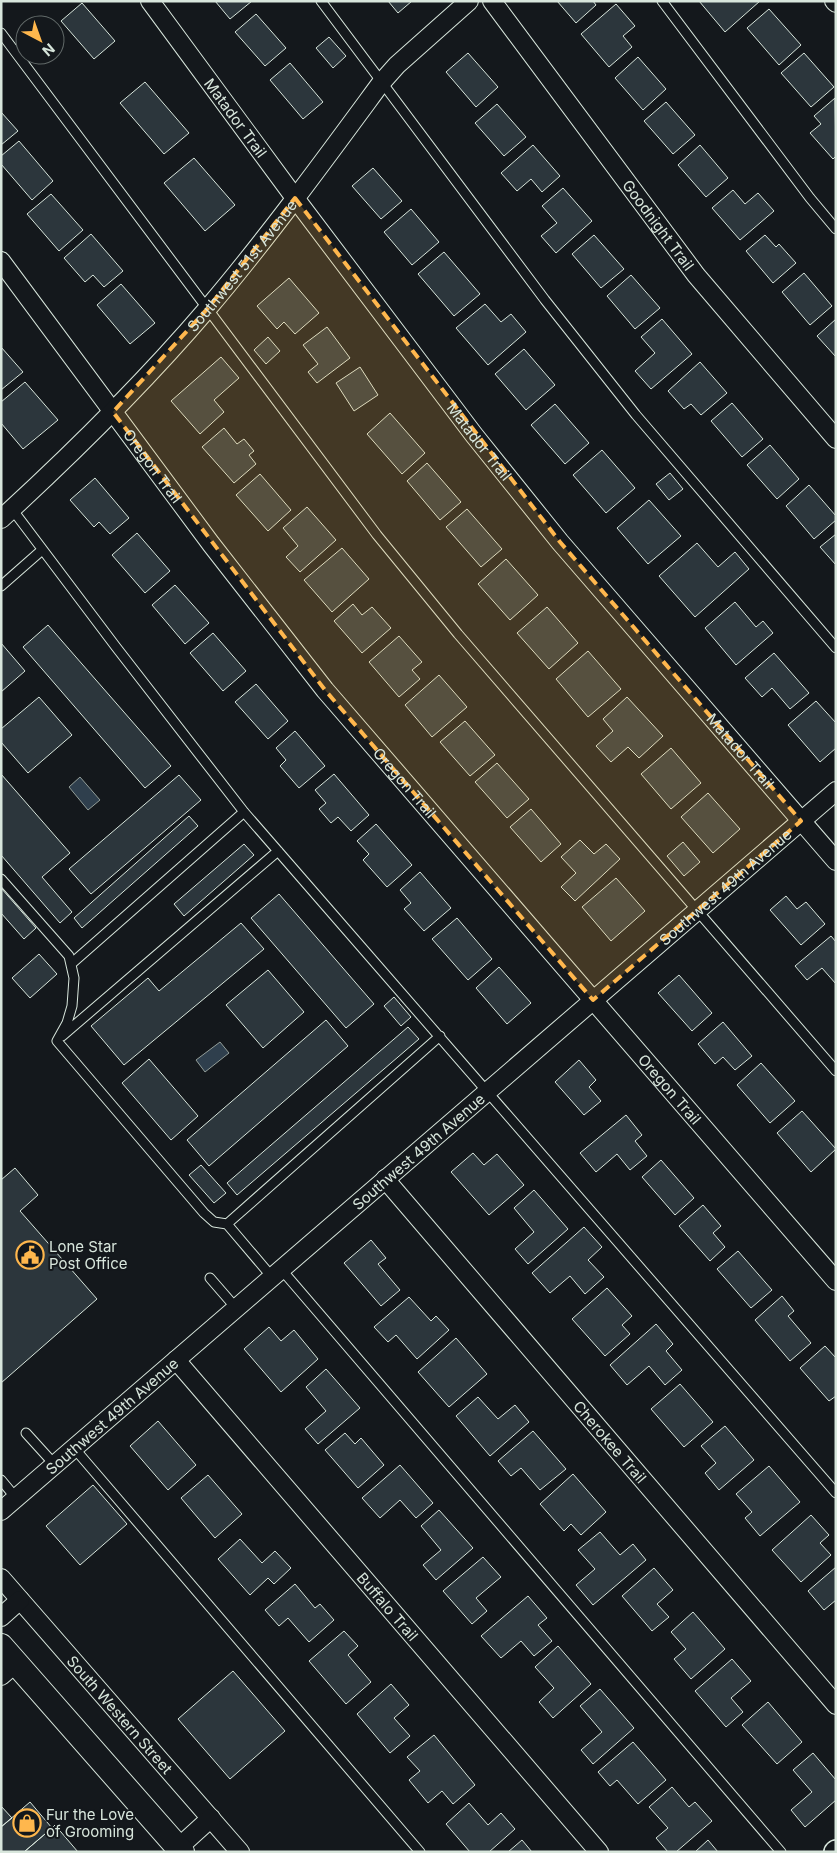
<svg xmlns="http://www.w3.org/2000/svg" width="837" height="1853" viewBox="0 0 837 1853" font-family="Inter,sans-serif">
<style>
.water{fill:#2f3f4d;stroke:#939e99}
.building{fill:#2c363c;stroke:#d8e6dc}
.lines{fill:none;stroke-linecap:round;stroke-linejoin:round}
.service-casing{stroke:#d8e6dc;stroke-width:11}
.minor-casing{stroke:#d8e6dc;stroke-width:20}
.tertiary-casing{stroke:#d8e6dc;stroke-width:24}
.secondary-casing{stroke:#d8e6dc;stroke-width:26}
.service{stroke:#14181c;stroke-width:9}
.minor{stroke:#14181c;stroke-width:18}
.tertiary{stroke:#14181c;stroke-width:21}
.secondary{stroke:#14181c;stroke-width:24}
.marked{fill:#ffb74d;fill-opacity:0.2;stroke:#ffb74d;stroke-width:4;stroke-dasharray:10 6;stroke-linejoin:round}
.labels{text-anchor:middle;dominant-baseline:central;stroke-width:4;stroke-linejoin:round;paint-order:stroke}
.street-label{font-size:15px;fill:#d8e6dc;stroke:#14181c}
.poi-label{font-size:15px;fill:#d8e6dc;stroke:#14181c;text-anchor:start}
</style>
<rect width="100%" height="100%" fill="#14181c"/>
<!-- water -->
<path class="water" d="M80,777L100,800L88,810L69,787Z
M220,1042L229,1053L205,1072L196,1060Z"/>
<!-- building -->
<path class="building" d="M215,1H252L230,19Z
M388,1H412L398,13Z
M557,1H593L596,5L576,23Z
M699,1H760L725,32Z
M82,3L115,41L94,59L61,21Z
M616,4L635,26L623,36L632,47L609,67L581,34Z
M769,9L801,45L779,65L747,28Z
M256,14L286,48L265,66L235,32Z
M329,37L346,56L333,68L316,48Z
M468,53L498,87L476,107L446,72Z
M804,53L834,87L811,107L781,73Z
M638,57L666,89L643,110L615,78Z
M290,63L323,102L303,119L270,80Z
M145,82L189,133L164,154L120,103Z
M835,98L836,156L833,159L810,133L821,124L814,116Z
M666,102L695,135L673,154L644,121Z
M497,104L526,137L504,156L475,123Z
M1,112L18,131L1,145Z
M19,141L53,181L32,200L1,164V156Z
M533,145L560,176L542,192L531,179L517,191L501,173Z
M700,145L728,178L706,197L678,165Z
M194,158L235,205L205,231L164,183Z
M373,168L402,201L381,219L352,186Z
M563,188L592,221L556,253L541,236L557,223L542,206Z
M733,190L745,204L758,193L774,211L740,240L712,208Z
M51,194L83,230L59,251L27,214Z
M411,209L439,242L412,265L384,232Z
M91,234L123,271L104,287L93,275L85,282L64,258Z
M594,235L624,269L601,288L572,254Z
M765,235L776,247L779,244L796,263L773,283L746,251Z
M444,252L480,294L454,316L418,274Z
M804,273L832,306L810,325L782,292Z
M631,275L660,308L635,329L607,296Z
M289,278L319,313L295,334L284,322L277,329L257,306Z
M121,284L155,323L130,344L97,305Z
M485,304L501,322L511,314L526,332L488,365L456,328Z
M662,319L692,354L651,389L635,371L655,353L641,337Z
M836,319V357L817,336Z
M327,327L350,358L317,383L308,372L318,364L303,345Z
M268,337L280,351L266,364L254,350Z
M1,347L23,372L1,390Z
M524,349L555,385L526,410L495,374Z
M221,357L239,378L214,400L224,412L200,434L171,401Z
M700,362L727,393L701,415L691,404L684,409L668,391Z
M360,367L378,395L354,411L336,383Z
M25,382L58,420L23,449L1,423V402Z
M732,403L763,439L742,457L711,421Z
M555,404L589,443L565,464L531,425Z
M390,413L425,453L402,474L367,434Z
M224,428L237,444L244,439L254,451L249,455L256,464L234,483L202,447Z
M770,445L799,479L777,499L747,465Z
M602,450L635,488L606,513L573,475Z
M427,463L461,502L440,520L407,481Z
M670,473L683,489L669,500L656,484Z
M260,474L291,510L268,531L236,495Z
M95,478L129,518L110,534L99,522L94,527L70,500Z
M809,485L836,516V520L814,539L786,506Z
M649,500L681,536L648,564L617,528Z
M307,507L336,540L300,572L286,557L298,546L283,528Z
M467,509L502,549L481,567L446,527Z
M137,533L170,571L145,593L112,555Z
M836,534V565L820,547Z
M697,543L718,567L735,552L749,569L695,617L659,576Z
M342,548L369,579L332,612L304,580Z
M506,559L538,595L510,620L478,584Z
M175,585L209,623L185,644L152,605Z
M735,602L756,627L763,621L773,633L736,665L705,628Z
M353,604L362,615L372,607L391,628L362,653L334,621Z
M547,607L578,643L549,669L517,633Z
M48,625L171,766L145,788L23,647Z
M213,633L246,671L223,691L190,653Z
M399,636L422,662L412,670L420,679L399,697L369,662Z
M1,643L25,671L1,692Z
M588,651L621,689L588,717L556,679Z
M774,653L809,693L790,709L772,688L762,697L745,678Z
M439,675L467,707L432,737L405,705Z
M256,684L288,721L268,739L235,702Z
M39,697L72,735L28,773L1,742V729Z
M627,697L663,736L639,758L628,747L611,762L596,746L613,731L603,719Z
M816,701L836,723V748L820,762L788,725Z
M465,721L495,755L470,776L440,742Z
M295,731L325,766L299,788L280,766L286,760L276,748Z
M671,748L701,783L671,809L641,774Z
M497,763L529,799L507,818L475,782Z
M1,774L70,853L42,877L72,912L60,923L1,855Z
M334,774L369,815L351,831L338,817L331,823L319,809L326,803L315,790Z
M179,775L201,800L91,894L69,869Z
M708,793L740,829L713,853L681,817Z
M531,809L561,844L541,862L510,827Z
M189,816L198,826L82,928L74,918Z
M376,824L412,865L387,887L363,860L369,854L357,841Z
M580,840L594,854L606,844L620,859L575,901L561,887L576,873L561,857Z
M683,842L700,862L684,876L667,856Z
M244,844L254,855L184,916L174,904Z
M420,872L451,908L424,931L404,909L411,903L400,890Z
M616,878L645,911L611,941L582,907Z
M1,888L36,928L24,939L1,913Z
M279,894L374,1004L346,1028L251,918Z
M786,896L797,909L806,902L825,924L801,945L770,910Z
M457,918L492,959L468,980L432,939Z
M241,923L264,949L124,1065L91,1026L148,978L159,991Z
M831,936L836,942V984L822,968L807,980L795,966Z
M39,954L57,974L30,998L12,978Z
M499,967L531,1003L507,1024L476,988Z
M268,970L304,1012L263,1048L226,1005Z
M679,975L712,1013L692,1031L658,993Z
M394,997L411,1017L401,1026L384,1006Z
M326,1020L348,1046L209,1166L187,1140Z
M723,1022L752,1056L735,1070L723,1057L715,1064L698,1044Z
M408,1027L419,1039L237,1195L227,1183Z
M149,1059L198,1116L171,1140L122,1083Z
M579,1060L596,1080L589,1087L601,1101L584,1115L555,1082Z
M761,1063L795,1101L770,1123L737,1085Z
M802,1111L836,1149L811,1172L777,1133Z
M626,1115L642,1135L635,1141L647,1156L630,1170L617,1154L596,1172L580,1153Z
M473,1153L484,1165L497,1154L524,1185L489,1215L451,1172Z
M661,1160L694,1198L675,1215L642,1177Z
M201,1165L226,1193L214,1203L189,1175Z
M15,1168L38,1195L20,1211L97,1299L1,1383V1180Z
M534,1190L568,1229L528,1264L515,1249L534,1232L514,1208Z
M703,1205L721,1226L713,1233L725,1247L710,1261L679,1226Z
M584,1227L602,1247L588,1260L604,1277L585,1294L570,1276L550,1293L532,1273Z
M371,1240L386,1258L378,1264L400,1290L381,1306L344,1263Z
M738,1251L772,1290L751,1308L717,1269Z
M607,1288L632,1316L622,1325L630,1334L605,1356L572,1319Z
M782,1296L794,1311L788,1316L811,1343L790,1361L755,1320Z
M409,1297L431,1321L436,1316L449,1330L417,1359L396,1335L388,1342L374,1327Z
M656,1324L673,1344L666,1351L682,1370L665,1385L649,1366L627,1385L610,1365Z
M269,1327L281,1341L294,1330L318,1359L281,1392L244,1349Z
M456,1338L487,1374L449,1407L418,1372Z
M825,1346L836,1358V1396L829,1401L800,1368Z
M326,1369L360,1408L318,1444L305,1429L326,1411L306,1387Z
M680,1384L713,1422L684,1447L651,1409Z
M478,1397L498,1419L515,1405L529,1422L490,1456L456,1416Z
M158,1421L196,1465L168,1490L130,1446Z
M725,1426L754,1460L719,1490L705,1473L716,1463L701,1446Z
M533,1431L566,1469L540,1490L521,1468L511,1476L498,1461Z
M345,1433L355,1444L361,1438L384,1465L358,1488L325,1450Z
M400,1465L433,1503L416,1518L400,1500L380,1518L362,1498Z
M769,1466L800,1502L760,1536L745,1518L752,1512L736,1494Z
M573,1474L606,1512L581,1535L571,1524L564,1531L540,1504Z
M208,1475L242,1514L215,1538L181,1498Z
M93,1485L127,1524L80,1565L46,1526Z
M439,1510L473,1548L436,1580L423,1565L441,1550L421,1526Z
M811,1515L829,1535L820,1543L831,1555L801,1582L772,1550Z
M600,1532L620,1555L633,1544L646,1560L593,1605L576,1585L595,1569L578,1550Z
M240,1539L262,1563L275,1551L291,1568L274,1584L268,1578L250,1595L218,1559Z
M483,1557L501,1577L476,1598L487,1611L472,1624L443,1591Z
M836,1567V1600L824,1610L808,1591Z
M654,1568L673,1590L657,1604L669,1617L652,1631L622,1596Z
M295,1584L315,1608L320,1604L334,1620L309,1642L288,1618L279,1626L265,1610Z
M528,1596L547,1618L538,1625L552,1641L534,1656L521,1641L501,1658L481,1636Z
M693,1612L725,1649L691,1679L674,1659L686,1649L671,1632Z
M344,1631L358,1646L348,1655L371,1682L346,1704L309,1661Z
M558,1646L591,1684L553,1718L539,1702L554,1688L535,1667Z
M732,1659L751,1681L731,1698L743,1712L726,1727L695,1691Z
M233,1671L285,1731L230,1779L178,1719Z
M391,1684L409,1705L394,1718L410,1736L390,1753L357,1714Z
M600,1689L634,1728L593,1764L581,1750L602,1732L580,1706Z
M768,1702L802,1742L777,1764L742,1725Z
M434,1735L475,1785L453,1804L442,1791L428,1803L409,1780L420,1771L407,1757Z
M633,1742L666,1780L638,1804L617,1780L610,1786L598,1772Z
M813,1753L836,1780V1800L805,1827L791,1810L812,1792L793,1770Z
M672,1787L689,1807L695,1802L712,1821L676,1852H668L656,1838L668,1828L649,1807Z
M30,1802L52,1828L24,1852H1V1827Z
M469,1803L488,1825L501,1813L515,1829L489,1852H470L446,1824Z
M1,1806L12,1818L1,1827Z
M55,1825L78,1852H24L52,1828Z
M522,1840L532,1852H508Z
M708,1840L718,1852H695Z"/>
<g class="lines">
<!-- service casing -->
<g class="service-casing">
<path id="service" d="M321,1L545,300L636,415L836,648
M662,1L810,198L836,229
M1,33L377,535L458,634L836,1071
M12,509L116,647L244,812L836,1493
M1,586L42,550
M1,879L69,956L74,978L72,1006L67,1023L57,1041L204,1213L214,1222L227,1224L272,1277
M71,964L244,812
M62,1036L278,851
M227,1224L440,1036
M281,1269L781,1852
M210,1278L236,1308
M26,1433L55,1465
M74,1448L420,1852
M1,1480L16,1498"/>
</g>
<!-- minor casing -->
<g class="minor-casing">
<g id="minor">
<path id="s1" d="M150,1L295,198L474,435L560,542L836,861"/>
<path id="s2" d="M492,1L696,275L836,439"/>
<path d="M834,1L836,3"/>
<path id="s3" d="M1,261L211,544L325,690L836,1281"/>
<path id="s4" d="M1,519C74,452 144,383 208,308C269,236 325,159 381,83L397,65L469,1"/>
<path id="s5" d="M385,1179L836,1705"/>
<path id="s6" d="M176,1360L599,1852"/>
<path id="s7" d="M1,1511L836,791"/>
<path id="s8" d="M1,1578L240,1852"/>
<path d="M1,1617L20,1600"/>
<path d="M1,1676L16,1663"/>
<path d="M178,1848L211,1818"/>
</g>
</g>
<!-- tertiary casing -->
<g class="tertiary-casing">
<path id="tertiary" d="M835,1852L836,1851"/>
</g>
<!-- secondary casing -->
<g class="secondary-casing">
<path id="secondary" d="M1,1646L182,1852"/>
</g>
<!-- service -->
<use href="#service" class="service"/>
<!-- minor -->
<use href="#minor" class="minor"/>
<!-- tertiary -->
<use href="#tertiary" class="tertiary"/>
<!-- secondary -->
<use href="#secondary" class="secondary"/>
</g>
<!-- marked area -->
<path class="marked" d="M295,198L560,542L801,821L593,1000L325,690L113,412L208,308Z"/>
<!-- icons -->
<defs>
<g id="civic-ring" transform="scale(1.4375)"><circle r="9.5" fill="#14181c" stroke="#ffb74d" stroke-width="1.5"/><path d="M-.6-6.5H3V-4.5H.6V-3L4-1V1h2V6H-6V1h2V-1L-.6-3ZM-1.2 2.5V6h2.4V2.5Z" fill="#ffb74d"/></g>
<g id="shop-ring" transform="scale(1.4375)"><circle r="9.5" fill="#14181c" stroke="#ffb74d" stroke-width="1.5"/><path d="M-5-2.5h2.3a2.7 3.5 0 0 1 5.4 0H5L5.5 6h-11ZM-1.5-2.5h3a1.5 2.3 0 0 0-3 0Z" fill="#ffb74d"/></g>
</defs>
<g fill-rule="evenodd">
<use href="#civic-ring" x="30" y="1255"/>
<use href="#shop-ring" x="27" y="1823"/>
</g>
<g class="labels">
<!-- street labels -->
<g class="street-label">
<text stroke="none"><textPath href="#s1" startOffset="145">Matador Trail</textPath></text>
<text stroke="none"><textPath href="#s2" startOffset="279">Goodnight Trail</textPath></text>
<text stroke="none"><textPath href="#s4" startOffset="350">Southwest 51st Avenue</textPath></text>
<text stroke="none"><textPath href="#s1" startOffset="550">Matador Trail</textPath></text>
<text stroke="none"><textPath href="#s3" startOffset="255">Oregon Trail</textPath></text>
<text stroke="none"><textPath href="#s1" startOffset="955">Matador Trail</textPath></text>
<text stroke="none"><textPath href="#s3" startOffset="660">Oregon Trail</textPath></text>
<text stroke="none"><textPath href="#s7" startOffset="956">Southwest 49th Avenue</textPath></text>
<text stroke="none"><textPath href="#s3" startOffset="1065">Oregon Trail</textPath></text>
<text stroke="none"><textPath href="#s7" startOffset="551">Southwest 49th Avenue</textPath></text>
<text stroke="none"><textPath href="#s7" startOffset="146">Southwest 49th Avenue</textPath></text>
<text stroke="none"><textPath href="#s5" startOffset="346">Cherokee Trail</textPath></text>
<text stroke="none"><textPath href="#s6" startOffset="325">Buffalo Trail</textPath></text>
<text stroke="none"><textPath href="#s8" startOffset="181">South Western Street</textPath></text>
</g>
<!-- poi labels -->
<g class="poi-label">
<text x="49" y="1246">Lone Star<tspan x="49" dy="17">Post Office</tspan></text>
<text x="46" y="1814">Fur the Love<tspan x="46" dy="17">of Grooming</tspan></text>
</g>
</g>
<!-- border -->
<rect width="837" height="1853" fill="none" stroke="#d8e6dc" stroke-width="5"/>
<!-- north arrow -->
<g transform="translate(40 40) rotate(139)"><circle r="24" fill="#14181c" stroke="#626a69"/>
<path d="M0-4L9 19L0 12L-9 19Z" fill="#ffb74d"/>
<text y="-8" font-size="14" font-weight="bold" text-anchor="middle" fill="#d8e6dc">N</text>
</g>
</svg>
